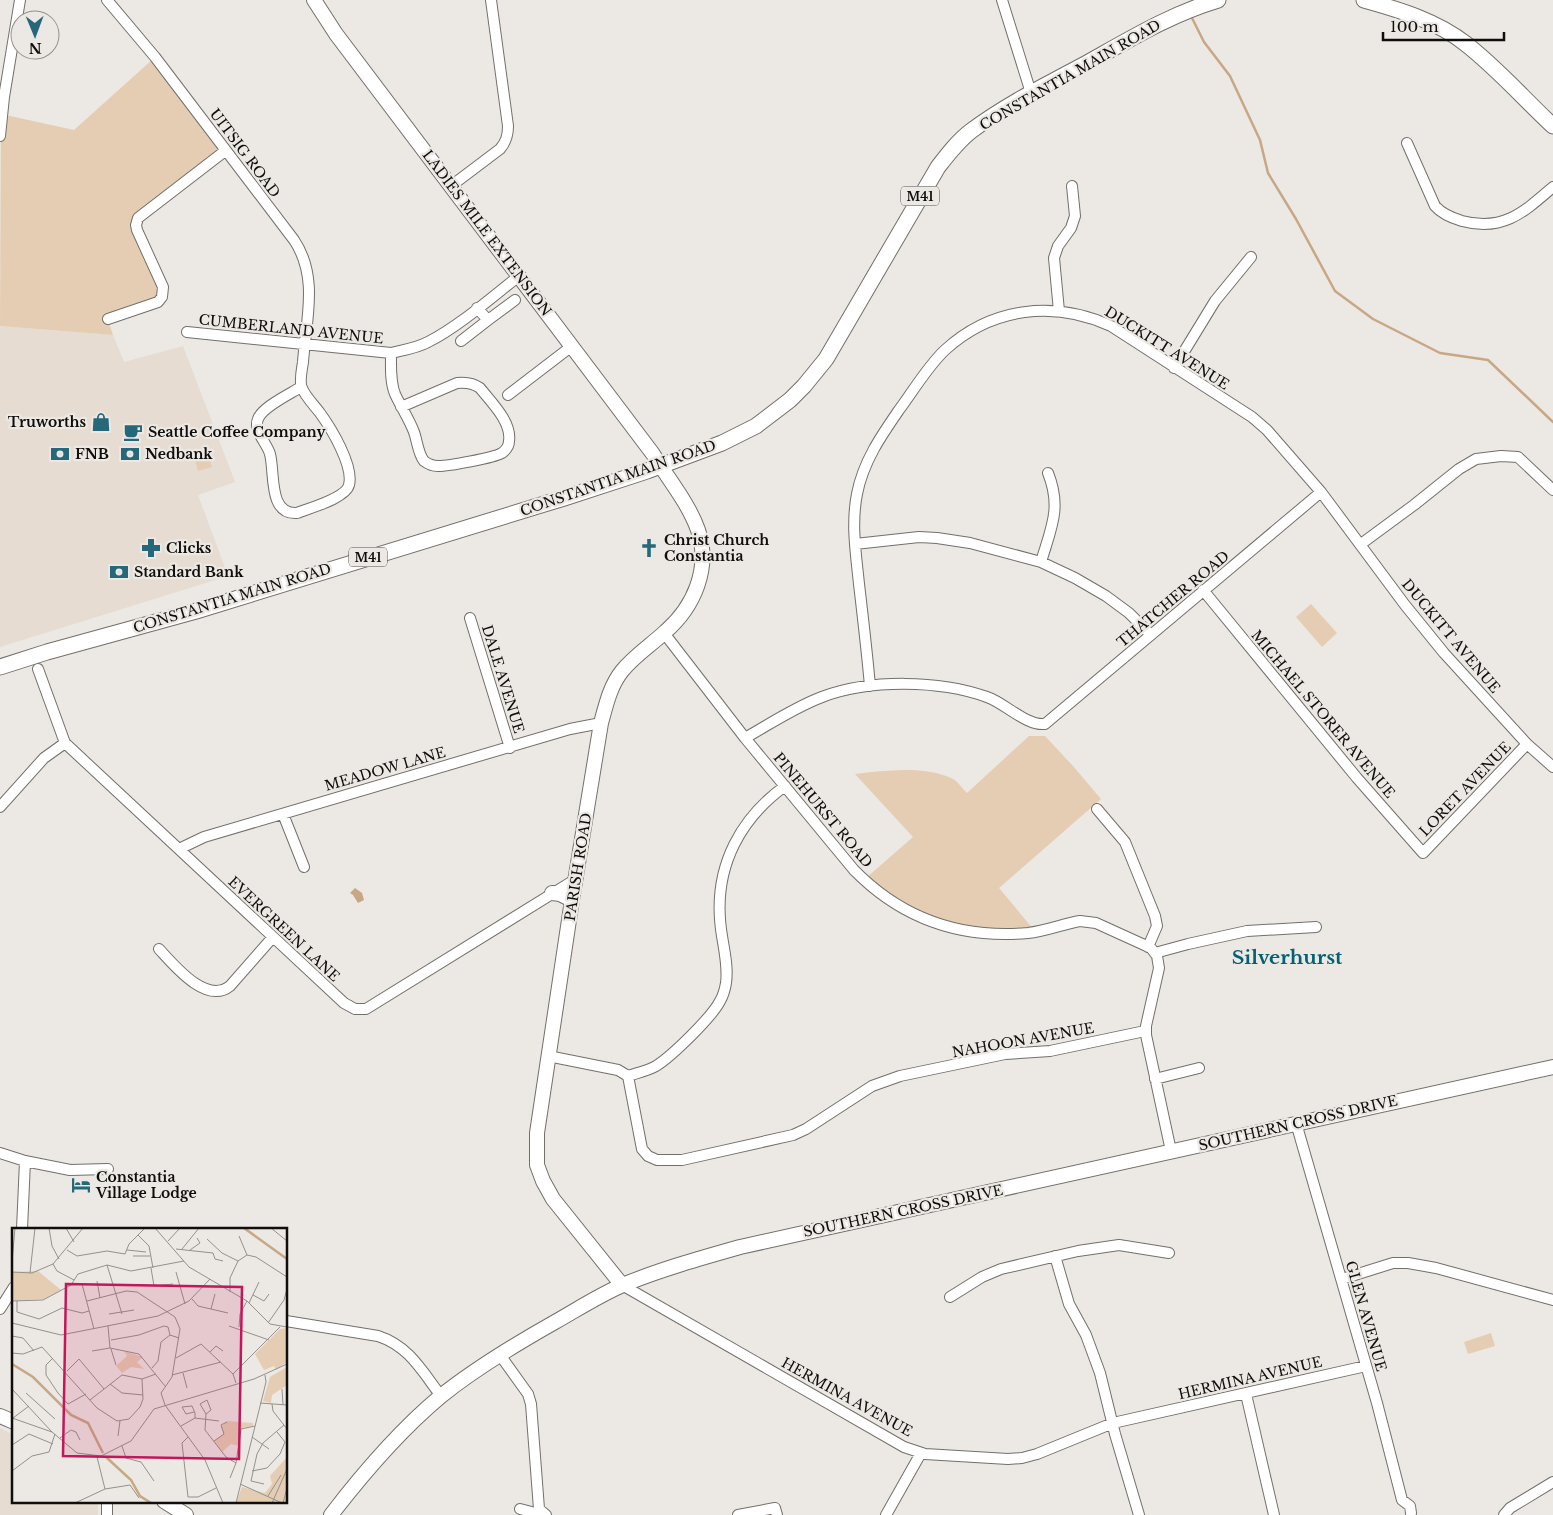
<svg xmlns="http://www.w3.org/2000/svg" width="1553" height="1515" viewBox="0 0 1553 1515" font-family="'Libre Baskerville',serif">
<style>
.built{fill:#e6dcd2}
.green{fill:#e5cdb3}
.water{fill:#c8a785}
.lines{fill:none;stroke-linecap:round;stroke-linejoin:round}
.stream{stroke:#c8a785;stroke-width:2.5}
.street-casing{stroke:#736f6b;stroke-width:12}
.secondary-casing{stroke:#736f6b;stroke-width:16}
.primary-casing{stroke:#736f6b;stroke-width:17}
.street{stroke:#fff;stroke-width:10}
.secondary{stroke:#fff;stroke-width:14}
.primary{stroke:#fff;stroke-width:15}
.labels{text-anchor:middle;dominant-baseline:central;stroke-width:4.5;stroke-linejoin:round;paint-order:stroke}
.shield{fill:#ece8e3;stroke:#514f4c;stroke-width:1}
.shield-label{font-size:12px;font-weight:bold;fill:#0f0e0c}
.street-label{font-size:14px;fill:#0f0e0c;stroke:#ece8e3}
.poi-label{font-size:14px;font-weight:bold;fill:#0f0e0c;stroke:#ece8e3;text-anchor:start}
.district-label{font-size:19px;font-weight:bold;fill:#046073;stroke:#ece8e3}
.inset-river{fill:none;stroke:#c8a785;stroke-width:2.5}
.inset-road{fill:none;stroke:#94918d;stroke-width:1}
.view{fill:#c2185b;fill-opacity:0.15;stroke:#c2185b;stroke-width:2.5}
.inset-edge{fill:none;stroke:#0f0e0c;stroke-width:2.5}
</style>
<rect width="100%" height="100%" fill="#ece8e3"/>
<!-- built -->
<path class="built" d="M0,326L113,335L124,362L183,346L235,482L198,495L228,576L0,647Z
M0,1428L14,1435V1501H98V1515H0Z"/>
<!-- green -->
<path class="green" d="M153,59L225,151L138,218L162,297L108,320L113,335L0,326L1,114L74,130Z
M206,449L212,467L198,471L193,453Z
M1311,604L1337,633L1322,647L1296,617Z
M1029,736H1045L1073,766L1101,799L999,888L1034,930L1028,931L955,927L902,905L866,878L913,837L855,774C886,771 924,765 953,779C958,782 962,788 967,793Z
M1491,1333L1495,1346L1468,1354L1464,1342Z"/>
<!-- water -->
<path class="water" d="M355,888L362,893L364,900L358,903L353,895L350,893Z"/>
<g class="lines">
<!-- stream -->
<path class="stream" d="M1192,18L1204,42L1230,76L1260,140L1268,173L1296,219L1335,291L1373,319L1440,353L1488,360L1553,422"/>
<!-- street casing -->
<g class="street-casing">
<path id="street" d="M107,0L155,57L294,240C319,277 306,320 303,362C302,369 299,382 302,388C305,396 314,405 320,413C331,428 354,466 349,485C346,498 310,508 297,513C268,515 275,473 270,454C267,443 253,431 258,419C262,407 290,394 301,387
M1002,0L1031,93
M0,136L4,97L20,0
M1407,143L1435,206C1442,214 1452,218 1462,221C1503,232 1524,212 1553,187
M451,186L500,149C506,142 508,136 508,126L491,0
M1059,311L1054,258L1058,246L1071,228L1075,216L1072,186
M108,319L158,302L162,297L163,287L137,230L136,225L138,218L225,151
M488,320L515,300
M187,332L391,353C404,350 417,348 428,342C458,327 492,297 519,276
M461,341L488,320L477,308
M391,353C391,366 390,382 395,394C401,407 409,419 414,432C417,440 418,454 424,461C428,464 433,466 438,466C449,466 493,458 502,453C506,450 509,446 509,441C512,422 491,402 480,388C473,383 466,382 457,383L401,407
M1174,368L1215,301L1251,257
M508,395L572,346
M855,544L919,537L937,538L970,543L1041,562L1075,578L1106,596L1129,613L1151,635
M1361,544L1414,505L1459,469L1476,459L1501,456L1518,457L1553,490
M1041,562C1051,528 1062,508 1048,473
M1203,590L1357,778L1423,853L1527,744
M470,618L510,748
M664,633L745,738L854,870C902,919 960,939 1028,933C1046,931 1063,924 1080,921L1096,923L1151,948L1157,956L1159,968L1146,1026V1035L1171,1151
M38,669L65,743L344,1003L355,1009H366L576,879
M870,686C867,652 863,618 859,584C856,554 851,524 857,494C863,462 881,436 899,410C914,390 927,367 945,350C992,307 1054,300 1111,326L1252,417L1267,430L1321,492L1405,605L1444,653L1527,744L1553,767
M745,738C770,724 795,707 822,697C870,679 939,680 987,697C1005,703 1026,726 1045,724L1321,492
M0,807L44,758L65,743
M1097,809L1125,842L1155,916L1157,926L1148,947
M283,814L304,867
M179,849L204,837L570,729L601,723
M159,949C174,965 206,1005 230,986L273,937
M1155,953L1188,944L1247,931L1316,927
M548,1056L618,1070L628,1076
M628,1076L642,1149L648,1156L657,1160H682L793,1135L806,1129L872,1086L900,1076L1005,1054L1050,1051L1145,1031
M628,1076C637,1073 647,1071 656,1066C672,1056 712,1017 720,1001C723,996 725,989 726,983C729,962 721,940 720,919C716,864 741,818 785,786
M1155,1079L1199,1068
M1296,1123L1377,1403L1402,1500L1410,1506L1411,1513
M0,1153L25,1161L70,1170L108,1169
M22,1229L25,1161
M1055,1256L1069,1304L1086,1335L1100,1373L1115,1434L1139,1515
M1342,1279L1393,1263H1408L1436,1268L1553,1300
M622,1285L904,1447L925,1454L1008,1459L1022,1458L1037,1454L1113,1423L1366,1366
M950,1297L982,1277L1001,1269L1078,1251L1119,1245L1169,1253
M0,1309L14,1287
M286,1321L378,1336C409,1346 422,1371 441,1396
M500,1355L528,1394L531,1404L539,1509L546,1515
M1246,1394L1274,1515
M107,1501V1515
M520,1509L543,1515
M738,1515L775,1508L777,1515
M886,1515L921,1453
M1504,1515L1510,1508L1553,1482"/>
</g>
<!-- secondary casing -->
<g class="secondary-casing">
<path id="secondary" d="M314,0L336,34L653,454C668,479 688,502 698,530C711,568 694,607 665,632C651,645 634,656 622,671C610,686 606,705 601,723L572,900L537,1133V1165L543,1181L553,1199L622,1285
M552,893L560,894L572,900
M0,1416L14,1422
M164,1501L186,1515
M331,1515C364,1472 399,1431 441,1396C476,1368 516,1344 555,1322C578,1309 601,1294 625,1284C662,1269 701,1258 740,1247L1553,1067"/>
</g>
<!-- primary casing -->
<g class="primary-casing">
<path id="primary" d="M1364,0C1400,10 1437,21 1466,44C1498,69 1524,99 1553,126
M0,667L47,652L196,611L564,498L647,471L722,443L756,426L790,400L804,386L826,359L938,167C948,154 958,141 971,131C1007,104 1048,84 1087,63C1130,39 1171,14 1218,0"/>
</g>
<!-- street -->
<use href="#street" class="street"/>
<!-- secondary -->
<use href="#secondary" class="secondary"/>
<!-- primary -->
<use href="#primary" class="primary"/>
</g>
<!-- icons -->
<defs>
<g id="shop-bare" transform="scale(1.5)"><path d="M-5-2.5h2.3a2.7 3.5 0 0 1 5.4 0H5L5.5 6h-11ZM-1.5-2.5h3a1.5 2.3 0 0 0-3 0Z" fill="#25687a" stroke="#ece8e3" stroke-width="2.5" paint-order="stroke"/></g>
<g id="cafe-bare" transform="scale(1.5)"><path d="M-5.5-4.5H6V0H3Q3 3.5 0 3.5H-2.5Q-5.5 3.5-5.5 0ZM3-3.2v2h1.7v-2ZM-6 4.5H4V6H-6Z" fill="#25687a" stroke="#ece8e3" stroke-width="2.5" paint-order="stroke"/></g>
<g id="bank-bare" transform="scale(1.5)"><path d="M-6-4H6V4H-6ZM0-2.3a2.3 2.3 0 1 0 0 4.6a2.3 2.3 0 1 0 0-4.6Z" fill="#25687a" stroke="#ece8e3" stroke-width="2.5" paint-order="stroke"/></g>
<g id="pharmacy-bare" transform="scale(1.5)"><path d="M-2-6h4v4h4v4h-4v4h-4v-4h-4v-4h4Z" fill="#25687a" stroke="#ece8e3" stroke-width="2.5" paint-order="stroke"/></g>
<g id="church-bare" transform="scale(1.5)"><path d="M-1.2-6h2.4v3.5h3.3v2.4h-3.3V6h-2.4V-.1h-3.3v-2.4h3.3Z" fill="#25687a" stroke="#ece8e3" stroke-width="2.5" paint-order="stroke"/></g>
<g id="hotel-bare" transform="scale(1.5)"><path d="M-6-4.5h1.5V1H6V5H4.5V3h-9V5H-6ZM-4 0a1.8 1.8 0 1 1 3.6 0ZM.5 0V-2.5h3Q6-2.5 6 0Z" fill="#25687a" stroke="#ece8e3" stroke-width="2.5" paint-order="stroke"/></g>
</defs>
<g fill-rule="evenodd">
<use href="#shop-bare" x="101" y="422"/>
<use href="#cafe-bare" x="133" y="432"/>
<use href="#bank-bare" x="60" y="454"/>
<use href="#bank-bare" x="130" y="454"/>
<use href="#pharmacy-bare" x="151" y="548"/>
<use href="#church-bare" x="649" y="548"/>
<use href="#bank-bare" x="119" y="572"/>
<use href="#hotel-bare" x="81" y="1185"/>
</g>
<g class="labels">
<!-- shield labels -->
<g class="shield">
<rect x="901" y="186.5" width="38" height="19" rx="4"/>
<rect x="349" y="547.5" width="38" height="19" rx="4"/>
</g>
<g class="shield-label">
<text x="920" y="196">M41</text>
<text x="368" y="557">M41</text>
</g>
<!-- street labels -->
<g class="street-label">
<text transform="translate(1070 75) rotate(-30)">CONSTANTIA MAIN ROAD</text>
<text transform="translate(245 153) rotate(53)">UITSIG ROAD</text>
<text transform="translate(487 233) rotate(53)">LADIES MILE EXTENSION</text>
<text transform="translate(291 329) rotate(6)">CUMBERLAND AVENUE</text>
<text transform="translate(1167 348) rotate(32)">DUCKITT AVENUE</text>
<text transform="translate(618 478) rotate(-19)">CONSTANTIA MAIN ROAD</text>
<text transform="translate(232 598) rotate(-17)">CONSTANTIA MAIN ROAD</text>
<text transform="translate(1173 599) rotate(-40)">THATCHER ROAD</text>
<text transform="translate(1451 636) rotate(50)">DUCKITT AVENUE</text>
<text transform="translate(503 679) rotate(73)">DALE AVENUE</text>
<text transform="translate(1323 714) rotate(50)">MICHAEL STORER AVENUE</text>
<text transform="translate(385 769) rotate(-16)">MEADOW LANE</text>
<text transform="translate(1465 789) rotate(-46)">LORET AVENUE</text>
<text transform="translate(823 810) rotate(50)">PINEHURST ROAD</text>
<text transform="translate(578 867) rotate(-81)">PARISH ROAD</text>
<text transform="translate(284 929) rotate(43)">EVERGREEN LANE</text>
<text transform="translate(1023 1040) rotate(-10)">NAHOON AVENUE</text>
<text transform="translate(1298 1123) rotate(-13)">SOUTHERN CROSS DRIVE</text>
<text transform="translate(903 1211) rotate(-12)">SOUTHERN CROSS DRIVE</text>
<text transform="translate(1366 1316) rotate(74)">GLEN AVENUE</text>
<text transform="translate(1250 1378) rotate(-13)">HERMINA AVENUE</text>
<text transform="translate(847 1397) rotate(29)">HERMINA AVENUE</text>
</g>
<!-- poi labels -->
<g class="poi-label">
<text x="86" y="422" text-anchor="end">Truworths</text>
<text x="148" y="432">Seattle Coffee Company</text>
<text x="75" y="454">FNB</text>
<text x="145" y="454">Nedbank</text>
<text x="664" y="540">Christ Church<tspan x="664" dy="16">Constantia</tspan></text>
<text x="166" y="548">Clicks</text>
<text x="134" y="572">Standard Bank</text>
<text x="96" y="1177">Constantia<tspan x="96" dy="16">Village Lodge</tspan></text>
</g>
<!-- district labels -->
<g class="district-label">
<text x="1287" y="957">Silverhurst</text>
</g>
</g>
<!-- overview -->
<g transform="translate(12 1228)">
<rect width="275" height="275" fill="#ece8e3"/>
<path d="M26,43L49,62L32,71L0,73V44ZM275,100V134L264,142L262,138L252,142L243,126L268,101ZM112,123L131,129L125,134L132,141L119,139L110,145L104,138L115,128ZM275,139V157L260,167L259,175L251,173L258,149ZM215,193L241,195V198L230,200L227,218L219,216L210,224L202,213L212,206L209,199ZM275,229V275H224L230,259L253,265L260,256L258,248Z" fill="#e5cdb3"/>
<path class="inset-river" d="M232,0L275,31M0,136L21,149L59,187L76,195L91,225M94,229L119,252L128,268L139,275"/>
<path class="inset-road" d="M37,0L40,18L47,31M54,0L62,14M143,0L177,39L235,73L258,96L275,99M259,0L275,13M126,7L137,18L141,40M227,8L235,27M195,11L210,25L226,33M156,13L168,0M164,21L201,25L203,31L211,33M170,21L187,0M55,22L65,28L95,23L113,26L117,16L133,0M115,22L134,24M178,22L188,15L185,10M121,28H138M0,34L3,0M41,36L45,43L62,52M95,37L110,86M139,40L142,58L161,56M0,44L20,45L41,36L71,0M164,44L173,76M18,45L23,0M85,53L88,70M70,56L82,101M218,64V50L226,33L235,27L244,29L275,49M241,67L252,73L257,66M180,71L186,78L216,85M0,73L31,72L59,57L66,46L95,37L119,43L172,33M5,73V84L27,91L50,80L70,85L77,83M75,73L114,63L125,64L163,89L168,101L160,149L149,165L153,177M237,75L247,54M199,81L203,66M97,86L122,82M0,95L49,107L146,88L177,73L198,51M256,95L272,72L275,61M96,98L98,120M217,98L257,112M227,99L228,86L235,73M0,108L11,110L22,123M99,112L127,107L152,98L156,99L158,107M30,119L85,180L105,193L117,191L128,179L131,171L130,151M98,120L127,126L153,158M99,121L104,137M80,123L98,120M198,124L204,118L211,123M0,125L11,126L30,119M41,130L34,137V147L46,165L56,176L74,166M164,130L189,116L221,146L224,155M140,140L146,133L149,114L158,107L167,110M55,143L67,131L92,161M171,145L175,160M221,146L268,99M160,147L209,134M98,156L110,165L131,167M0,161L40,204M270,161L271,177M14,165L43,191M78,172L110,147L130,151L144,146M248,175L275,177M260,176L261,183L275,201M153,177L193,232L211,275M182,184L174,186L170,179L180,178L183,185V190M194,186L199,182L195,172L188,176L194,186L193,202L214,229L224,235M0,190L40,204L65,225L89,228L119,213L142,181L242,151L275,136M1,190L17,178M169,198L183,190L207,193M106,208L108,193M176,209L170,215L176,269H186L204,260M240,209L257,221M48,210L59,202L64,204L68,212M202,213L212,206L209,197L215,194M0,217L17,206L41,216M110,218L114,230L129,234L142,253M85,229L93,261M0,243L20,228L37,224L43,206M240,243L255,240L268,226L273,214L265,204M218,250L224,235L229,201L243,198M228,256L270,275M252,256L239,253L245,226L251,215L272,197M93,261L118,257L127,270M256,268L269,247M63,275L93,261M224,275L254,154L253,147M260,275L275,241M271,275L275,260"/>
<path class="view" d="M54,56L230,59L227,231L51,228Z"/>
<rect width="275" height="275" class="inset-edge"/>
</g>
<!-- north arrow -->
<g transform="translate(35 35) rotate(179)"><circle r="24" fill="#ece8e3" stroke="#94918d"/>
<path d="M0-4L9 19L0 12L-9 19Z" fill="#25687a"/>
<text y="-8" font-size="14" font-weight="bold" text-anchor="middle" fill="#0f0e0c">N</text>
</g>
<!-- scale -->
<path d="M1383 32v8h121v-8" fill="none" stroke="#0f0e0c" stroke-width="2.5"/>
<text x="1390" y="32" font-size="15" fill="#0f0e0c" stroke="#ece8e3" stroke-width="4" paint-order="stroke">100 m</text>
</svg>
